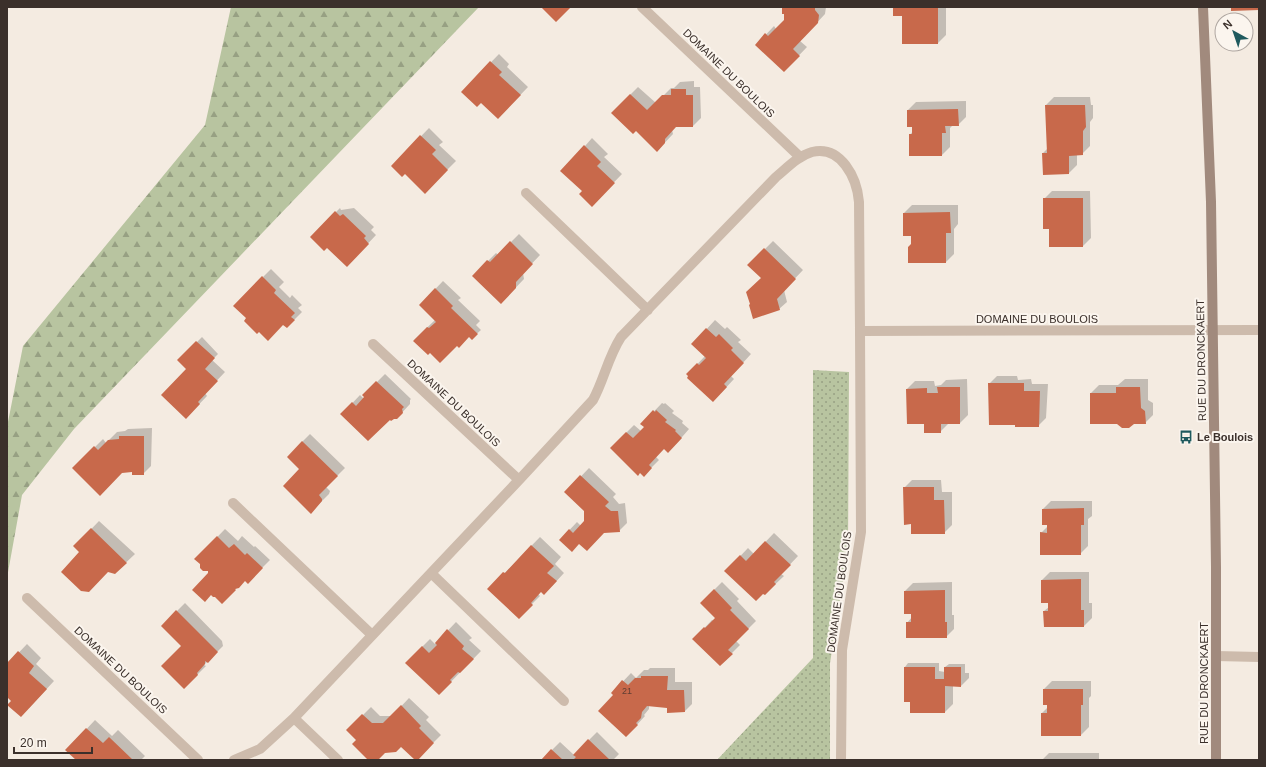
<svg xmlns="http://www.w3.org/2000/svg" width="1266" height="767" viewBox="0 0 1266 767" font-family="Arial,sans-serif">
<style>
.grass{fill:url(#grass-dots)}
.forest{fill:url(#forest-firs)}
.shadow{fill:#0003}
.building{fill:#c8694b}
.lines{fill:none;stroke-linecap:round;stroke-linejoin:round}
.lane{stroke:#cdbbac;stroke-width:10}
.street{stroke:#cdbbac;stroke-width:10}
.secondary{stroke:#a18a7d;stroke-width:10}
.labels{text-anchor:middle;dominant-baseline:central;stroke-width:4;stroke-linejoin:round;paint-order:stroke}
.number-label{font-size:9px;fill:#5e3e33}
.street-label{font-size:11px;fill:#3b302b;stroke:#fbf5ee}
.poi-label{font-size:11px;font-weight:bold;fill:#3b302b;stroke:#fbf5ee;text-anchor:start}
</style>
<defs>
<pattern id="grass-dots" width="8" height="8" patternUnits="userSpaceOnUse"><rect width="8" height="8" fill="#b8c4a0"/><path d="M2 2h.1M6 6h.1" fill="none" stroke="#97a083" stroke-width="1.8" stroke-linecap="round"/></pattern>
<pattern id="forest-firs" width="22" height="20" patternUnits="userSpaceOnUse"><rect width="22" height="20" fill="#b8c4a0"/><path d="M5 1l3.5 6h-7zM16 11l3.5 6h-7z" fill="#97a083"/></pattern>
</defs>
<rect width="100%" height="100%" fill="#f4ebe1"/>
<!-- grass -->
<path class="grass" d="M813,370L849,372L848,549L830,663V760H717L813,658Z"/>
<!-- forest -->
<path class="forest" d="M231,7H479L74,429L22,495L7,578V427L23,346L205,125Z"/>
<!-- shadow -->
<path class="shadow" d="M783,7H826L825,14L800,41L807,47L784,71L756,45L774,26L776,29L785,20Z
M894,7H946V35L938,43L903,17Z
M499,54L509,64L507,67L528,87L498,118L481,102L462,92Z
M694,81V87H700L701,118L693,126H675L672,130L673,134L657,151L636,130L612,113L638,87L656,103L671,88H674L680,82Z
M1054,97H1090L1091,105H1093V118L1090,122V146L1082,154H1077V165L1069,173L1044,174L1043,153L1048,148L1046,105Z
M966,101V117L958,125H953L950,128V147L942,155H910V135L913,131V126H908V110L916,102Z
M429,128L443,142L439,145L456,161L425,192L405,173L392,166Z
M592,138L608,154L604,157L622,174L592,205L583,191L585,146Z
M1052,191H1090L1091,238L1083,246L1051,226L1044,199Z
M912,205H958V224L954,229V254L946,262L912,235L904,213Z
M340,208L341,210L354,208L374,227L371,230L376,235L347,266L327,247L311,237Z
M519,234L540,255L523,273L524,279L501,303L473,276L496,253L498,255Z
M773,241L803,270L784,290L787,302L779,309L762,278L749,265Z
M271,269L284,282L279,287L290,298L292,295L302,305L298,308L302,312L287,327L263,277Z
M443,281L461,298L458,300L480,321L476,325L481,330L472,338L470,336L457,345L430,351L414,340L435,320L420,305Z
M715,320L725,329L727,327L741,340L738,342L751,354L731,376L734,379L721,393L688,374L705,356L693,344Z
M202,337L218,354L212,360L225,372L205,393L207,396L186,418L187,369L194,345Z
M385,374L411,399L410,400V404L397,418L342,414L360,395L364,399V395Z
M997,376H1017L1018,380L1031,379L1032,384H1048L1046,418L1038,426L1016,424L989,384Z
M967,379L968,415L960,423L948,424L940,432L925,423L907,389L915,381H934L935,386L941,385L946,380Z
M1125,379H1148V400L1153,403V415L1145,423H1118L1091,393L1099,385H1118Z
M662,403L664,404L665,403L674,411L672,413L683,421L682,423L689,429L676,444L664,448L656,457L659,460L644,475L611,448L634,425L641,431L645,427L642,424Z
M152,428L151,466L143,474L133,471L74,468L103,439L106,443L117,432L125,431L128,429Z
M310,434L345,468L326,487L330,491L329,494L311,512L300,469L302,442Z
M589,468L616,494L613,497L619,504L625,503L627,523L619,531L604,532L579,542L560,540L577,522L581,526L585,522V510L566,492Z
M912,480H941L942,492H952V525L944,533L912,522L904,488Z
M1051,501H1092V516L1088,519V546L1080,554L1041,533L1048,526L1043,509Z
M99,521L135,554L115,573L108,571L75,546Z
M225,529L238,541L242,536L254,547L255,546L270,560L248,582L245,580L222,602L208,570L196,559Z
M774,533L798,556L781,574L784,576L765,594L726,571L748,548L754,554Z
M540,537L561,557L555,564L564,573L552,586L541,591L538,594L540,596L519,617L489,589Z
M1050,572H1089V603H1092V618L1084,626L1044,611L1049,607V602L1042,580Z
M722,582L739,599L737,601L756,621L736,641L740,645L720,665L694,639L712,620L714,621L717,618L701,603Z
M952,582V615H954V629L946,637L907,623L912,617V613L905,591L913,583Z
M185,603L222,641L223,646L204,665L206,666L184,688L182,646L162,626Z
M456,622L472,638L469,640L481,651L439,694L406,663L430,639L435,644Z
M27,644L41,658L36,664L54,681L29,708L13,701L7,695V665Z
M908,663H939V671L945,672V667L949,664H965V673H969V678L961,686H953V704L945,712L911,700L905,667Z
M650,668H675V682H692V704L684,712L668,707L649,705V709L644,715L645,716L634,728L612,693L631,673L636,678L644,670H648Z
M1052,681H1091V696L1089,698V727L1081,735H1042V713L1048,707L1044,689Z
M409,698L429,717L426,720L441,735L416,760L402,745L385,752L376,760H370L357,740L348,730L371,707L380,716H392Z
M95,720L112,736L118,730L145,756L141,760H78L67,750Z
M597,732L619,754L613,760H542L560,742L574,755Z
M1049,753H1099V760H1042Z"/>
<!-- building -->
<path class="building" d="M541,7H571L556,22Z
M782,7H815V10L819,15L818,23L793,49L800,56L784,72L755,45L765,33L768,36L784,20V14H782Z
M893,7H938V44H902V16H893Z
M1231,7H1259V10L1231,11Z
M490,61L502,72L499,75L521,95L498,119L481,103L477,107L461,92Z
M671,89H686V95H693V127H676L665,139V143L657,152L636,131L633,134L611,113L630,94L647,110L662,95H671Z
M1045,105H1085L1086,127L1083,131V155L1069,156V174L1043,175L1042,153H1047Z
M958,109L959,126H945L946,133H942V156H909V134H912V127H907V110Z
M420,135L436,150L432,154L448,170L425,194L405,174L402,177L391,166Z
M584,145L601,162L597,166L615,183L592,207L579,194L582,191L560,171Z
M1043,198H1083V247H1049V229H1043Z
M335,211L340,216L343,214L366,236L364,238L369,244L347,267L327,248L324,251L310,237Z
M950,212L951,233H946V263H908V247L911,244V236H903V213Z
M510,241L533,264L516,282V288L501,304L472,276L487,260L490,262Z
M764,248L796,279L777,299L780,310L753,319L749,305L750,304L746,292L761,278L747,265Z
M262,276L276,290L274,293L295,313L291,317L295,320L287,328L283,325L268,341L259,332L257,334L244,321L246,318L233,306Z
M435,288L453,306L451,308L478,334L472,340L469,337L459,348L457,346L440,363L430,353L428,355L413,341L427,327L429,328L436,322L419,305Z
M706,328L716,337L719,334L733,348L731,350L744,363L724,384L727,387L713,402L687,378L688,376L686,374L697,363L699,365L706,358L691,344Z
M196,341L215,358L205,369L218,381L198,402L200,404L186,419L161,395L186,369L177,360Z
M376,381L404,407L402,409L403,413L397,419H394L391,421L390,420L368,441L340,414L352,402L356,406L364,397L362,395Z
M988,383H1024V391H1040L1039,427H1015V425H989Z
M937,387H960V424H941V433H924V424H907L906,389L927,388V393H938Z
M1116,387H1140L1141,408L1145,411L1146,424H1134L1129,428H1122L1117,424H1090V393H1116Z
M653,410L655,412L656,410L667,420L665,422L676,430L675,431L682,438L668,453L664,449L649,465L652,468L644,477L640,473L638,476L610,448L626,432L633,438L644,427L640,424Z
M119,436H144V475H132V472L122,473L100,496L72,468L94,446L98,450L108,440L119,439Z
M302,441L338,476L319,495L322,499V501L311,514L283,486L299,469L287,457Z
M580,475L609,502L605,506L611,511H618L620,532L604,533L587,551L579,544L572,552L559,540L569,529L573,533L584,521V511L564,492Z
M903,487H934V500H944L945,534H911V524L904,525Z
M1084,508V525H1081V555H1040V532L1047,533V525H1042V509Z
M91,528L127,563L115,574L108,572L89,592L81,591L61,572L79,552L73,546Z
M217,536L229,548L234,544L245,555L247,553L263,568L248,584L245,581L239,588L235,589L236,590L222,604L215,597H213L211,595L205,602L192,590L208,573V571H203L200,568V564L194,559Z
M765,541L791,565L774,582L776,584L765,595L763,594L756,601L724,571L740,555L746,561Z
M531,545L554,566L547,573L557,581L544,595L541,592L531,603L533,605L519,619L487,589L503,572L505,573Z
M1081,579V610H1084V627H1044L1043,611H1048V603H1041V580Z
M714,589L732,608L730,610L749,629L728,650L733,654L720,666L692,639L704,627L705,628L715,618L700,603Z
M945,590V622H947V638H906V622H911V614H904V591Z
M176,610L218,652L208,663L205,661V664L197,673L198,675L184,689L161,666L181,646L161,626Z
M447,629L464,646L462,649L474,659L460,673L458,672L450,680L452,682L439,695L405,663L422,646L429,653L437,645L435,643Z
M18,651L34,666L29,673L47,689L21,717L7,705L11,701L7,697V663Z
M904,667H935V679H944V667H961V687L945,686V713H910V702H904Z
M641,676H668L667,690H684L685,712L667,713V708L647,706L642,712L641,718L636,723L638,725L626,737L598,711L613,695L611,693L622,680L628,685L635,678H641Z
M1043,689H1083V705H1081V736H1041V713H1047V705H1043Z
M401,705L421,726L419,728L434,743L418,760H415L401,747L396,752L385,753L378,760H368L352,744L356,740L346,730L362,714L372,723H383Z
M86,728L103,743L109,737L133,760H76L65,750Z
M588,739L610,760H573L576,757L573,755Z
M551,749L563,760H541Z"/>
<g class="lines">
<!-- lane -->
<path class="lane" d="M1216,656L1259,657"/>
<!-- street -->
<path class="street" d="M642,7L800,157
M526,193L648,310
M373,344L519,480
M233,503L372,635
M431,573L564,701
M27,598L198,760
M294,718L338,760
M234,760L260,749L294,718L519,480L593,400C604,380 608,357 621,337L776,177C787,168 798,156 812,152C841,145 857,178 859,202L860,331L1259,330
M841,760L842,650L861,532L860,331"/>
<!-- secondary -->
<path class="secondary" d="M1203,7L1211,202L1216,567V760"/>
</g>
<!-- icons -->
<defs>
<g id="bus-bare" transform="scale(1.08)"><path d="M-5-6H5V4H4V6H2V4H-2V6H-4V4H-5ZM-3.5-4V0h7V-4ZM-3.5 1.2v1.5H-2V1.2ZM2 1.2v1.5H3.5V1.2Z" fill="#1f5a5e" stroke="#fbf5ee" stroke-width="2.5" paint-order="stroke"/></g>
</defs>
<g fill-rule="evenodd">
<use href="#bus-bare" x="1186" y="437"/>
</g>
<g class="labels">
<!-- number labels -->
<g class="number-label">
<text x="627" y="691">21</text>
</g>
<!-- street labels -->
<g class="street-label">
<text transform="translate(729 73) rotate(44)">DOMAINE DU BOULOIS</text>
<text x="1037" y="319">DOMAINE DU BOULOIS</text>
<text transform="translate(1201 360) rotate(-91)">RUE DU DRONCKAERT</text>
<text transform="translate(454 403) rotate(43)">DOMAINE DU BOULOIS</text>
<text transform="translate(839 592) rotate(-82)">DOMAINE DU BOULOIS</text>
<text transform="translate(121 670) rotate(43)">DOMAINE DU BOULOIS</text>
<text transform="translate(1204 683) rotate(-90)">RUE DU DRONCKAERT</text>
</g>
<!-- poi labels -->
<g class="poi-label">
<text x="1197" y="437">Le Boulois</text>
</g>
</g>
<!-- border -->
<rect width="1266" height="767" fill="none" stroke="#3b302b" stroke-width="16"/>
<!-- north arrow -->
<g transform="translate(1234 32) rotate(320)"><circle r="19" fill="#fbf5ee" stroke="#aea6a0"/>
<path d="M0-3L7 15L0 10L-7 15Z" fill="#1f5a5e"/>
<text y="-6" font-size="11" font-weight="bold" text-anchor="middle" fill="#3b302b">N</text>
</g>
<!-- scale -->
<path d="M14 747v6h78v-6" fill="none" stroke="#3b302b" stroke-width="2"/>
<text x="20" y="747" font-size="12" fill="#3b302b" stroke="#fbf5ee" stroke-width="3" paint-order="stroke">20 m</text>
</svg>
